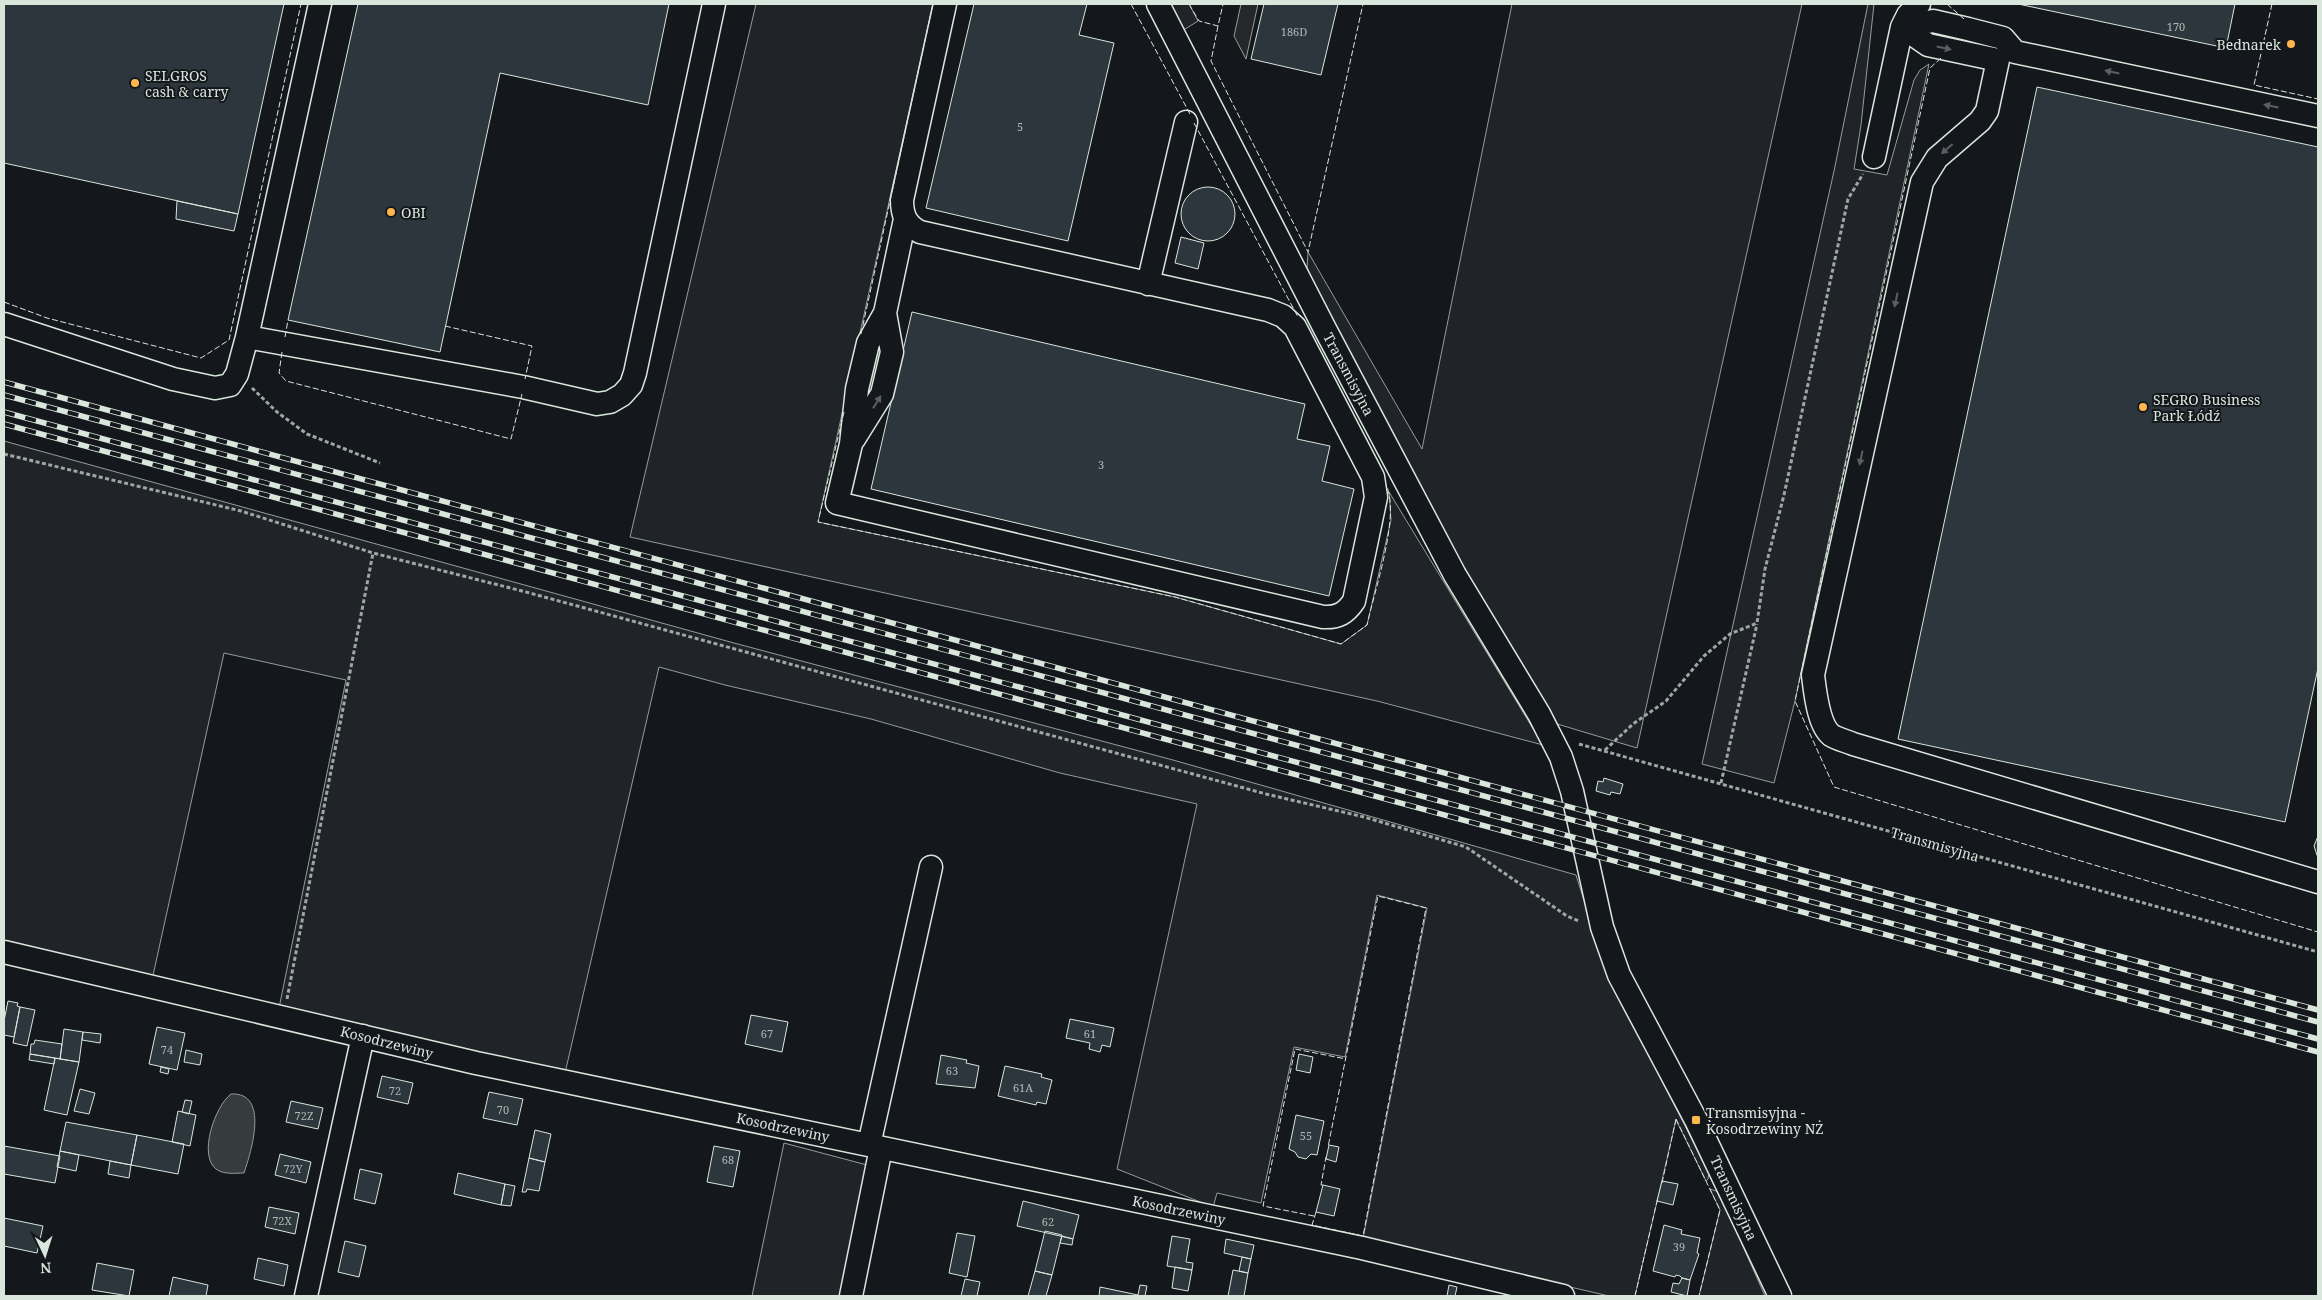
<svg xmlns="http://www.w3.org/2000/svg" width="2322" height="1300" viewBox="0 0 2322 1300" font-family="'Noto Serif',serif">
<style>
.green{fill:#202428;stroke:#939e99}
.parking{fill:#24282b;stroke:#939e99}
.water{fill:#363b3e;stroke:#939e99}
.building{fill:#2c363c;stroke:#d8e6dc}
.lines{fill:none;stroke-linecap:round;stroke-linejoin:round}
.minor-casing{stroke:#d8e6dc;stroke-width:25}
.path{stroke:#9da8a2;stroke-width:3;stroke-dasharray:4 2.5;stroke-linecap:butt}
.minor{stroke:#14181c;stroke-width:22}
.rail-casing{stroke:#d8e6dc;stroke-width:5.5}
.rail{stroke:#14181c;stroke-width:4;stroke-dasharray:11;stroke-linecap:butt}
.fence{stroke:#d8e6dc;stroke-width:1;stroke-dasharray:6 2.5;stroke-linecap:butt}
.oneway{fill:#59605f}
.poi-dot{fill:#ffb74d;stroke:#14181c;stroke-width:2}
.labels{text-anchor:middle;dominant-baseline:central;stroke-width:4;stroke-linejoin:round;paint-order:stroke}
.number-label{font-size:11px;fill:#adbab4}
.poi-label{font-size:14px;fill:#d8e6dc;stroke:#14181c;text-anchor:start}
.street-label{font-size:14px;fill:#d8e6dc;stroke:#14181c}
</style>
<rect width="100%" height="100%" fill="#14181c"/>
<!-- green -->
<path class="green" d="M756,4H933L818,522L1175,597L1341,644L1367,625L1391,520L1389,492L1543,745L1377,701L630,537Z
M1168,4H1189L1198,21L1182,31Z
M1512,4H1802L1637,748L1554,723L1415,482L1307,269L1308,252L1422,449Z
M1868,4H1874L1861,125L1854,169L1887,175L1914,80L1920,70L1929,64L1795,701L1774,783L1702,764L1834,171Z
M4,441L734,643L1173,760L1576,875L1609,979L1709,1172L1708,1179L1706,1181L1676,1120L1635,1296H1609L1363,1239L1427,908L1377,895L1345,1057L1294,1047L1261,1203L1217,1193L1213,1207L1117,1169L1197,804L1060,773L871,719L725,685L659,667L565,1073L279,1008L346,680L224,653L152,980L4,947Z
M784,1143L867,1165L841,1296H752Z
M1710,1189L1719,1192L1765,1296H1699L1720,1210Z"/>
<!-- parking -->
<path class="parking" d="M1241,4H1258L1246,59L1234,36Z"/>
<!-- water -->
<path class="water" d="M231,1094C270,1092 251,1152 244,1173C235,1173 224,1175 216,1169C198,1155 215,1106 231,1094Z"/>
<!-- building -->
<path class="building" d="M4,4H284L238,214L4,163Z
M358,4H669L648,105L500,73L440,352L288,320Z
M974,4H1087L1079,35L1114,43L1068,241L926,208Z
M1264,4H1338L1321,75L1251,59Z
M2018,4H2235L2226,48Z
M2037,87L2318,147V668L2285,822L1898,739Z
M1181 214a27 27 0 1 1 54 0a27 27 0 1 1-54 0Z
M177,201L238,214L234,231L176,219Z
M1181,237L1204,243L1198,269L1175,263Z
M912,312L1305,404L1297,439L1330,446L1322,481L1354,489L1329,596L871,489Z
M1604,778L1623,784L1620,794L1611,792L1610,795L1596,791L1598,781L1603,782Z
M2318,836V858L2314,846Z
M8,1001L18,1003L17,1006L20,1007L14,1037L4,1035V1021Z
M20,1007L35,1010L27,1046L13,1043Z
M751,1015L788,1022L782,1052L745,1044Z
M1070,1019L1114,1028L1110,1047L1102,1045L1100,1052L1089,1049L1090,1043L1066,1038Z
M157,1027L185,1033L177,1070L149,1064Z
M64,1029L83,1032L79,1062L60,1059Z
M83,1032L101,1034L100,1043L82,1040Z
M35,1040L62,1044L60,1059L30,1054L31,1044H34Z
M186,1050L202,1054L200,1065L184,1062Z
M30,1054L55,1058L54,1064L29,1060Z
M1299,1054L1313,1057L1310,1073L1296,1070Z
M941,1055L967,1060L966,1063L979,1066L975,1088L936,1084Z
M55,1058L79,1062L67,1115L44,1110Z
M1005,1066L1042,1074L1041,1077L1052,1080L1046,1104L1037,1102L1036,1105L998,1096Z
M161,1067L169,1069L168,1074L160,1072Z
M382,1076L413,1083L408,1104L377,1097Z
M80,1089L95,1093L89,1114L74,1111Z
M489,1092L523,1099L517,1125L483,1118Z
M185,1100L192,1101L189,1114L182,1112Z
M291,1101L323,1108L318,1129L286,1122Z
M178,1111L196,1115L190,1146L172,1142Z
M1296,1115L1324,1121L1317,1155L1311,1154L1306,1159L1298,1157L1295,1152L1289,1149Z
M66,1122L137,1135L131,1165L60,1151Z
M535,1130L551,1134L545,1162L529,1158Z
M137,1135L184,1144L178,1174L131,1165Z
M1329,1145L1339,1147L1336,1162L1326,1159Z
M4,1146L60,1156L55,1183L4,1174Z
M714,1146L740,1151L733,1187L707,1182Z
M60,1151L79,1155L76,1171L57,1167Z
M280,1154L311,1162L306,1183L275,1175Z
M529,1158L545,1162L539,1191L527,1189L526,1192H522Z
M110,1161L131,1165L129,1178L108,1174Z
M360,1169L382,1174L375,1204L354,1199Z
M458,1173L505,1184L501,1205L454,1194Z
M1662,1181L1678,1184L1673,1205L1657,1201Z
M505,1184L515,1186L511,1206L501,1205Z
M1323,1185L1340,1189L1334,1216L1316,1212Z
M1023,1201L1079,1215L1073,1239L1017,1226Z
M269,1207L299,1213L295,1234L265,1227Z
M4,1218L43,1226L37,1253L4,1246Z
M1664,1225L1682,1230L1681,1234L1700,1238L1697,1253L1699,1254L1690,1280L1682,1278L1680,1276L1676,1275L1675,1277L1653,1271Z
M1045,1231L1062,1235L1052,1275L1035,1271Z
M957,1233L975,1236L967,1277L949,1273Z
M1062,1236L1073,1239L1072,1245L1060,1243Z
M1172,1236L1190,1239L1186,1262L1193,1263L1192,1270L1167,1266Z
M1226,1239L1254,1245L1251,1259L1224,1253Z
M345,1241L366,1246L359,1277L338,1272Z
M1242,1257L1251,1259L1248,1273L1239,1271Z
M258,1258L288,1265L284,1286L254,1279Z
M97,1263L134,1270L129,1296L92,1290Z
M1175,1267L1192,1270L1188,1291L1172,1288Z
M1233,1270L1248,1273L1244,1296H1228Z
M1035,1271L1052,1275L1046,1296H1028Z
M173,1277L208,1285L206,1296H169Z
M1682,1278L1690,1280L1687,1296L1671,1292L1673,1283L1679,1284Z
M965,1279L980,1282L977,1296H961Z
M1140,1285L1147,1286L1145,1296H1099L1100,1287L1138,1295Z
M1449,1285L1457,1287L1455,1296H1447Z"/>
<g class="lines">
<!-- minor casing -->
<g class="minor-casing">
<path id="minor" d="M1158,4L1325,329L1455,575L1539,714L1561,757L1572,791L1602,927L1619,975L1696,1120L1780,1296
M1902,27L1928,45L1998,60L1987,111L1980,121L1937,158L1922,182L1813,675C1815,691 1818,724 1831,735C1837,739 1846,741 1853,744L2318,882
M1902,27L1933,21L1968,29L2003,38L2015,52L2318,116
M1874,157L1902,27L1908,15L1919,4
M905,219L885,313L868,343L857,389L851,444L837,503L1323,617C1338,618 1346,613 1354,601L1376,497L1373,477L1295,327L1283,316L1268,310L920,232C906,225 902,215 902,200L945,4
M1148,284L1186,122
M4,324L173,379L215,388L230,385L237,374L247,337L523,387L597,404L610,402L622,395L631,385L635,373L714,4
M247,337L320,4
M854,439L882,394L892,352L885,313
M4,952L476,1063L1362,1248L1563,1296
M869,1145L931,867
M306,1296L363,1036
M851,1296L881,1148"/>
</g>
<!-- path -->
<path class="path" d="M252,388L277,412L307,434L380,463
M4,454L241,511L373,553L526,592L1266,794L1364,817L1466,847L1567,916L1579,921
M1579,744L2318,952
M1605,750L1633,724L1666,701L1704,656L1730,634L1757,623L1765,569L1784,495L1848,199L1863,174
M1721,783L1757,624
M287,999L373,553"/>
<!-- minor -->
<use href="#minor" class="minor"/>
<!-- rail casing -->
<g class="rail-casing">
<path id="rail" d="M4,382L2318,1010
M4,395L2318,1022
M4,412L2318,1039
M4,424L2318,1052"/>
</g>
<!-- rail -->
<use href="#rail" class="rail"/>
<!-- fence -->
<path class="fence" d="M1131,4L1190,114
M1189,4L1199,21L1218,26L1223,4
M1947,4L1964,19
M2272,4L2254,85L2318,99
M1218,26L1211,61L1308,252L1363,4
M1941,58L1930,68L1795,701L1834,787L2318,932
M1194,123L1298,317
M4,302L47,318L201,358L229,340L301,4
M445,326L532,346L525,379
M861,334L933,4
M285,337L288,320
M282,352L279,373L286,381L511,439L522,394
M844,412L818,522L1175,597L1341,644L1367,625C1374,592 1401,514 1386,485
M1676,1119L1720,1210L1699,1296
M1662,1183L1676,1119
M1323,1185H1321L1326,1157
M1316,1212L1312,1225L1363,1236L1426,908L1378,896L1328,1147
M1314,1216L1263,1206L1295,1049L1346,1059
M1635,1296L1658,1197"/>
</g>
<!-- one-way arrows -->
<defs><path id="oneway-solid" d="M-6-.8H1V-3.2L6.5 0L1 3.2V.8H-6Z" transform="scale(1.25)"/></defs>
<g class="oneway">
<use href="#oneway-solid" transform="translate(1944 48) rotate(12)"/>
<use href="#oneway-solid" transform="translate(2112 72) rotate(-168)"/>
<use href="#oneway-solid" transform="translate(2271 106) rotate(-168)"/>
<use href="#oneway-solid" transform="translate(1947 149) rotate(139)"/>
<use href="#oneway-solid" transform="translate(1896 300) rotate(102)"/>
<use href="#oneway-solid" transform="translate(877 402) rotate(-58)"/>
<use href="#oneway-solid" transform="translate(1861 458) rotate(102)"/>
</g>
<!-- markers -->
<g class="poi-dot">
<circle cx="2291" cy="44" r="5"/>
<circle cx="135" cy="83" r="5"/>
<circle cx="391" cy="212" r="5"/>
<circle cx="2143" cy="407" r="5"/>
<rect x="1691" y="1115" width="10" height="10" rx="2.5"/>
</g>
<g class="labels">
<!-- number labels -->
<g class="number-label">
<text x="2176" y="26">170</text>
<text x="1294" y="31">186D</text>
<text x="1020" y="126">5</text>
<text x="1101" y="464">3</text>
<text x="767" y="1033">67</text>
<text x="1090" y="1033">61</text>
<text x="167" y="1049">74</text>
<text x="952" y="1070">63</text>
<text x="1023" y="1087">61A</text>
<text x="395" y="1090">72</text>
<text x="503" y="1109">70</text>
<text x="304" y="1115">72Z</text>
<text x="1306" y="1135">55</text>
<text x="728" y="1159">68</text>
<text x="293" y="1168">72Y</text>
<text x="282" y="1220">72X</text>
<text x="1048" y="1221">62</text>
<text x="1679" y="1246">39</text>
</g>
<!-- poi labels -->
<g class="poi-label">
<text x="2281" y="44" text-anchor="end">Bednarek</text>
<text x="145" y="75">SELGROS<tspan x="145" dy="16">cash &amp; carry</tspan></text>
<text x="401" y="212">OBI</text>
<text x="2153" y="399">SEGRO Business<tspan x="2153" dy="16">Park Łódź</tspan></text>
<text x="1706" y="1112">Transmisyjna -<tspan x="1706" dy="16">Kosodrzewiny NŻ</tspan></text>
</g>
<!-- street labels -->
<g class="street-label">
<text transform="translate(1349 374) rotate(62)">Transmisyjna</text>
<text transform="translate(1935 844) rotate(16)">Transmisyjna</text>
<text transform="translate(387 1042) rotate(14)">Kosodrzewiny</text>
<text transform="translate(783 1127) rotate(12)">Kosodrzewiny</text>
<text transform="translate(1734 1198) rotate(65)">Transmisyjna</text>
<text transform="translate(1179 1210) rotate(12)">Kosodrzewiny</text>
</g>
</g>
<!-- border -->
<rect width="2322" height="1300" fill="none" stroke="#d8e6dc" stroke-width="10"/>
<!-- north arrow -->
<g transform="translate(45 1255) rotate(176)" stroke="#14181c" stroke-width="4" paint-order="stroke">
<path d="M0-4L9 19L0 12L-9 19Z" fill="#d8e6dc"/>
<text y="-8" font-size="14" font-weight="bold" text-anchor="middle" fill="#d8e6dc">N</text>
</g>
</svg>
